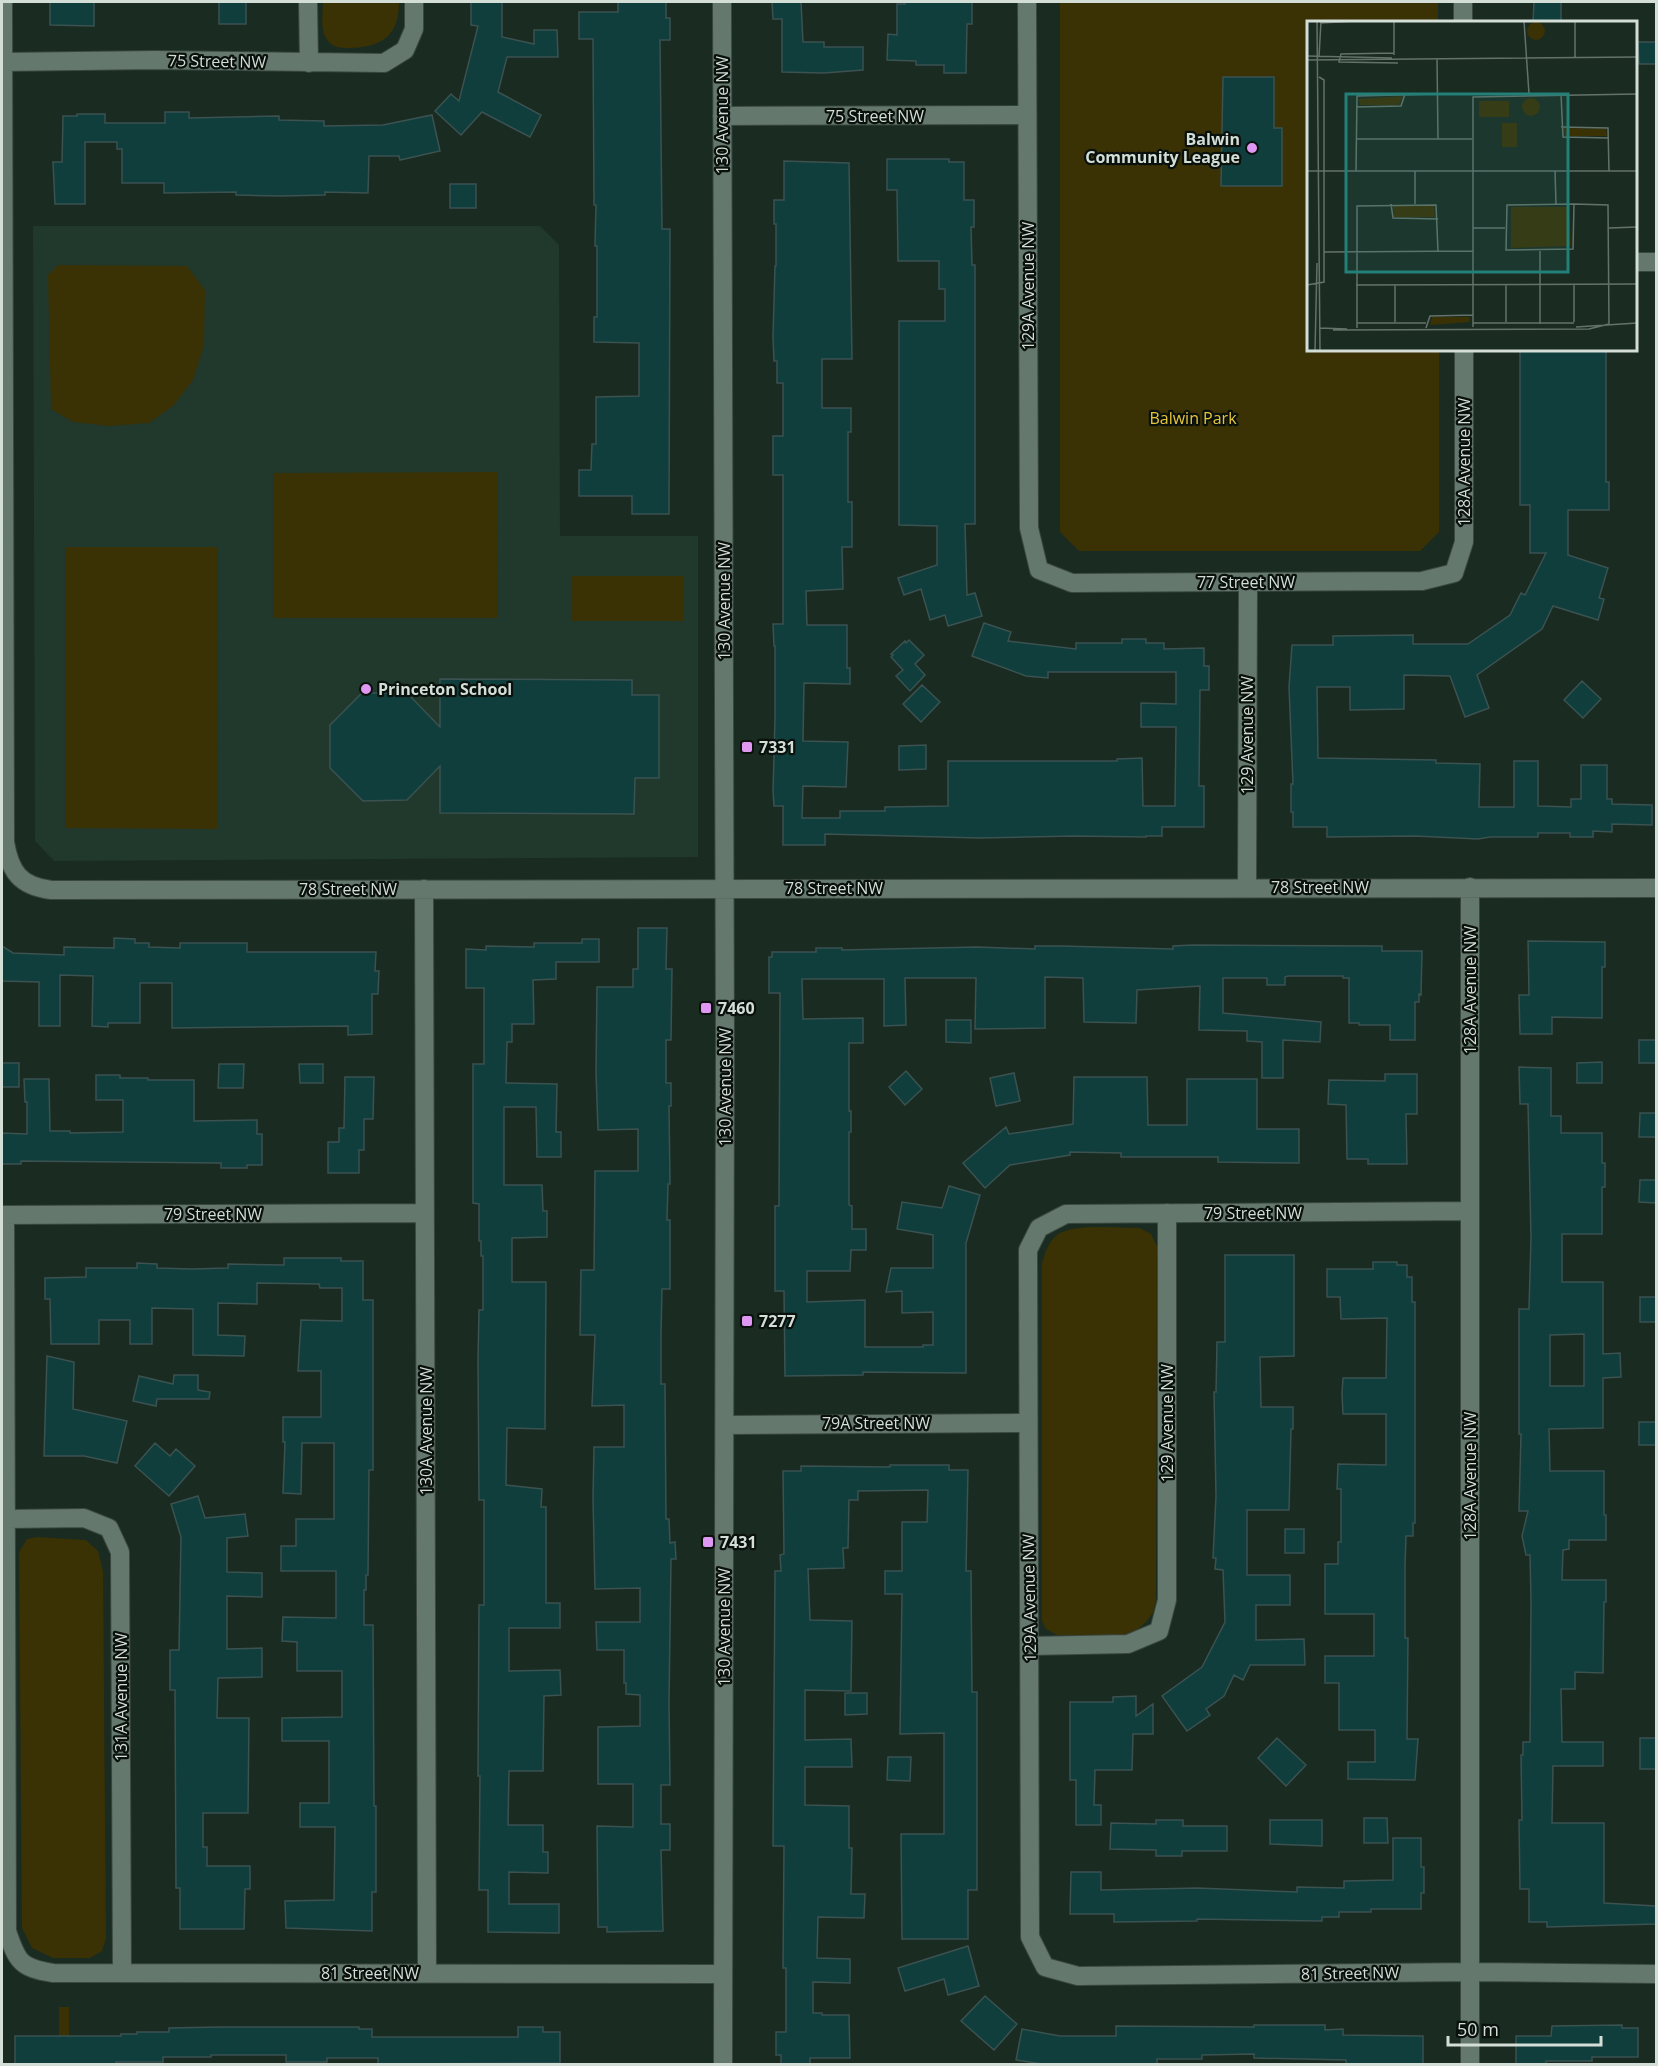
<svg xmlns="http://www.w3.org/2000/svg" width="1658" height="2066" viewBox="0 0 1658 2066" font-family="'Open Sans',sans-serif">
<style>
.built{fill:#21382c}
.green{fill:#3a3105}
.building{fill:#0f3e3c;stroke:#3b5251;stroke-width:1.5;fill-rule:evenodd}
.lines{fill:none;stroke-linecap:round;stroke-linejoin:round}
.minor-casing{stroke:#3a4840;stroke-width:20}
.minor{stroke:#65786d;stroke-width:18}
.poi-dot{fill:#df98f1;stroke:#0a110d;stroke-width:2}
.labels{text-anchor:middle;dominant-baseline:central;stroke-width:4.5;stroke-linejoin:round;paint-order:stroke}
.street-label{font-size:16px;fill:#d3ded7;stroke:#0a110d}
.poi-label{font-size:16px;font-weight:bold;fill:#d3ded7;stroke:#0a110d;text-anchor:start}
.park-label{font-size:16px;fill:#e6c639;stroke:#0a110d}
.inset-road{fill:none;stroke:#64736a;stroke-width:1.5}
.view{fill:#238078;fill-opacity:0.15;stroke:#238078;stroke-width:3}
.inset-edge{fill:none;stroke:#d3ded7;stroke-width:3}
</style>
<rect width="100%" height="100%" fill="#1a2b21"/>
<!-- built -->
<path class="built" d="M33,226H540L559,245L560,536H698V857L54,861L35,841Z"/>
<!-- green -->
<path class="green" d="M323,2H399C399,36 382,47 350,48C340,48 332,48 326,38C320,29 323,12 323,2Z
M1060,2H1438V22H1308V350H1439V532L1420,551H1079L1060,532Z
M58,265L187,266L205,290L204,345L193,380L173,406L149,423L108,426L73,422L51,409L48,275Z
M497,472L498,618H273V473Z
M66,547H218L217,829L65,828Z
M571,576H683V621H571Z
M1140,1228L1151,1234L1157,1246L1156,1600L1153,1613L1146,1622L1138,1629L1126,1635H1057L1046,1629L1042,1621V1263C1045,1253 1048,1242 1057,1235C1072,1223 1120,1228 1140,1228Z
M36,1537L86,1540L98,1551L103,1571L106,1938L102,1951L90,1958H53L32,1948L22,1928L19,1552L27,1539Z
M59,2007H69V2064H59Z"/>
<!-- building -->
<path class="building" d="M50,2H94V26L50,25Z
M219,2H246V24H219Z
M471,2H502V37L534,44V30H557L558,57H507L498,92L541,115L530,137L482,112L461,135L435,111L451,94L459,101L478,26L471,25Z
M618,2H666V18H670V40H660L662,229H670L669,514H632V496H579V470H591L592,444H596V397L639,396V343L594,342V317H597V246H595L596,205H594L593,39H579V12H618Z
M772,2H801L803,42H824V47H863V70L824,73L782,72V19H773Z
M905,2H972V24H967L966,73H944V65H916V61L887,60L888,34L897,35V4H905Z
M1534,2H1561V22H1533Z
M1638,42H1656V64H1639Z
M1223,77H1274V128H1282V186H1221Z
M165,112H189V118L279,116V120L324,121V126L383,125L432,115L440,151L400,160L399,156H369L368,193L325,192V195L281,196L236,195V192L164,193V183H122V149H117V142H85V204H55L53,162H62L63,116H77V114H105V123H165Z
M887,159H949V162H964V200H974V227H971L972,265H975V524H965L967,595L975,593L982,616L948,626L945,615L930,620L921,589L904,595L898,578L937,565V526L899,525V321H945V289H939V261H898L897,190H887Z
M784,161L849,163L852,359H822V408H851V432H848V502H852V547H842L843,589L806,591L807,625H847V668H850V684L804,683L803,741L848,742L846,787L803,786L802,818H840V811H885V807L948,806V761H1117V759L1142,758L1143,806H1175L1176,727H1141V703L1176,704V672H1048V678L1026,676L972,656L984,623L1011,632L1008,641L1076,649V643H1122V639H1146V643H1164V649L1204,648V666H1209V690H1200L1199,786H1204V827H1162V836H1146V837L1073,836L979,838L825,834V845H783V806H774L773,791L775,718V646H774L773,624H783V475H773V436H783V383H777V361H774L773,337L775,266H776V224H774V200H784Z
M450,184H476V208H450Z
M1520,350H1606V482H1609V510H1568V555L1608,568L1599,598L1604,599L1598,620L1553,606L1542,629L1477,675L1489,708L1465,717L1450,676L1404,675V709L1350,710V687H1317L1318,758L1436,760V763L1480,764L1479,807H1514V761H1538V806L1571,807V799H1581V765H1607V799H1612V804L1652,805V825L1612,824V832L1593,831V837H1570V833H1538V837H1490L1478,839L1415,836L1327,837V827H1293V812H1291V784H1293L1289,687L1292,645H1333V636L1413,635V644H1468L1510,615L1521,593L1525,595L1546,553H1530V505H1520Z
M909,640L924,655L915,664L925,675L910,691L896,676L903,670L891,657L893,655L891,654L905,641L906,643Z
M440,679L632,680V695H659V778H635L634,814L440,813V766L407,800L363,801L330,768V725L362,693H407L440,727Z
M1582,681L1601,699L1583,718L1564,700Z
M922,685L940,702L921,722L903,704Z
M926,745V769L899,770V746Z
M638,928H667L666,969H672L671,1040H666V1083H671V1106H669L670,1184H668L667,1220H670V1289H662L661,1334V1384H665L666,1519H669L670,1543L675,1542L676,1559H671L669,1702L670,1785H661V1824H670V1850H661L663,1931L607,1932V1927H598L597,1826L633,1827V1784H598V1727L640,1726V1695L626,1694V1683H624V1650H597L596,1622H640V1588L595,1589L593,1498L594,1447H624V1405L592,1406L595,1335H580L581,1270H594L595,1171H638V1129L598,1130L596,1072L597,987H633V969H638Z
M114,938L135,939V943H149V947L180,948V943H247V952H376L375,971H379L378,994H372V1034L348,1035V1026L172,1028V983H140V1023H108V1027L92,1026L93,976L60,975V1026H39V982L2,981V946L13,953L64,955V947L114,948Z
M582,939H599V962H556V979L533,980L534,1024H512V1042H507L506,1083L557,1084L556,1132H561V1157H537L536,1107H504V1185H542L543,1211H547V1237L512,1238V1282H546L545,1429L507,1428L506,1485L542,1489L541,1507H546V1603H560V1628H509V1671L560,1670L561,1695L544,1696L543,1771H509L508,1825H543V1852H548V1873L509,1872V1904H559V1933L488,1932V1890H479L480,1776H478L479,1605H484V1500H479L478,1360L479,1310H483V1256H481V1241H479V1204L473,1203V1064H484V988H466V949L486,950V946L534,947V943H582Z
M1528,941L1605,942V967H1602V1018L1552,1017V1034H1520L1519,995H1529Z
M1193,945L1382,946V951H1422L1421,995L1419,994V1002H1415V1040H1390V1025H1359V1023H1349V978H1343V976H1288L1285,977V985H1267V978H1223V1013L1321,1022L1320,1042L1283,1040V1078H1262V1042L1247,1041V1031L1199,1030L1200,986L1137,990L1136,1023L1084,1022L1083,978L1045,977V1028L975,1029L976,978H905L906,1025L884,1026V979H802L803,1019L863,1018V1043H849V1111H851V1132H849V1205L852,1206V1229H866V1250H851L850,1271H807V1302L865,1300V1347H923V1345H933V1312L902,1313V1291L886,1292L891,1268H933V1235L897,1229L902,1202L942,1208L949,1186L980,1195L966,1243V1373L863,1372V1375L785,1376L784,1291H775V1206H779L780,993H769V957H772V952H816V948H842V950L977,947L1035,949V946H1062L1173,949V946Z
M946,1020H971V1043L946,1042Z
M1639,1040H1656V1063H1639Z
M1602,1062V1083H1577V1063Z
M2,1063H19V1087H2Z
M219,1064H244L243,1088H218Z
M299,1064H323V1083H300Z
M1519,1067L1551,1068V1116H1561V1133H1602V1163H1605V1187H1602V1234H1562V1282H1603V1354L1620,1353L1621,1377L1603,1378V1428L1549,1429L1550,1471H1604V1515H1606V1540H1569V1549L1563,1550L1562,1580H1606V1602H1604L1603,1673L1575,1672V1689H1561L1562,1742H1603V1766H1553L1552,1823H1604V1903L1656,1906V1924L1547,1927V1922H1529V1889H1520L1519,1820H1522L1521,1755H1523V1742H1530L1531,1601L1530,1555H1526L1522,1536L1528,1511H1519L1521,1434H1519V1309H1529L1531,1238L1528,1104H1520ZM1584,1334V1386H1550V1335Z
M906,1071L922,1089L905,1105L889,1087Z
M1014,1073L1020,1101L996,1106L990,1078Z
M1385,1074H1417V1114H1406L1407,1164H1368V1159H1347L1346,1105L1328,1104L1329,1080L1385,1081Z
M96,1075H120V1078H148V1080H194V1121L257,1120V1134H262V1165H247V1168H221V1163L21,1161V1164H2V1133L27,1134V1102H25L24,1079H49L50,1131H70V1133L123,1132V1100H96Z
M345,1077H374L373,1119H364V1150H359V1173H328V1142H339V1128H344Z
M1074,1077H1147L1148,1125H1187V1079H1257V1129H1299V1163L1218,1162V1157H1121V1153L1070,1152V1155L1010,1165L985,1188L963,1163L1006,1127L1009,1134L1073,1124Z
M1640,1113H1656V1137H1639Z
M1640,1180H1656V1203L1639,1202Z
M1225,1255H1294V1356L1260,1357L1261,1407H1293V1429H1291L1289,1510H1247V1575H1290V1605H1256V1640L1304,1639L1305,1665H1250L1243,1680L1234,1675L1224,1696L1206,1709L1210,1715L1187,1731L1162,1696L1202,1667L1225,1622L1223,1570L1215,1569L1216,1558H1213L1216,1496L1214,1392H1216L1217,1342H1225Z
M284,1258H341V1261H363V1300H373V1470H369L368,1575H366V1590H364V1625H373L374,1806H376V1892H372V1931L286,1928L285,1901L334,1900L335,1827H300V1803H329V1741H282V1718L342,1717V1671H297V1642L282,1641L283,1617L336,1618V1571H281V1546H296V1519H334V1443H302L301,1494L283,1493L285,1442H283V1417H321V1371H298L301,1320L342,1321V1288H320L319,1284L257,1283V1304L218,1303V1335L245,1336L244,1356L193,1355V1309L152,1308V1344H130V1320H99V1344H51L50,1299H45V1278L86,1277V1268H137V1263L157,1264V1268L192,1269L228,1268V1264L284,1265Z
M1373,1262H1397V1265H1407V1277H1412V1302H1415V1523H1413V1536H1406L1405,1566V1638H1408L1407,1739H1418L1415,1780L1348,1779V1762H1375V1730H1339V1683H1325V1656H1374V1614H1325V1564H1338V1542H1341V1489H1337L1338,1464L1386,1465V1414H1343L1342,1394L1343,1378H1386L1387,1318L1341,1319L1340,1297H1327V1269H1373Z
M1640,1297H1656V1322H1640Z
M47,1356L74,1362L73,1409L127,1421L117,1463L84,1456H44Z
M174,1375H198V1390L210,1392L209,1399H157L156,1406L133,1401L139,1376L173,1384Z
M1639,1422H1656V1445H1639Z
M155,1443L170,1456L176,1449L195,1466L169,1496L135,1466Z
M890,1465H949V1470H968L966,1571H971L972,1692H977V1890H968V1939H902L901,1834H944V1733L900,1734L902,1594H885V1571H902V1522H927L928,1490L858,1491V1500H849L848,1548H843L844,1568L808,1569L810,1620L852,1621L851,1691L805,1690V1740L851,1739L852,1767H805V1805L849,1806V1848H852L851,1894H865L864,1918L818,1917L817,1958L850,1959V1983L813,1982V2013H822V2015H849L850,2058H810V2064H781V2055H776V2032H786V1968H783L784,1846H773L775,1571H781L780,1555L784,1554L783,1471H801V1466L890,1467Z
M198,1496L205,1518L245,1514L248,1536L227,1538V1572L262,1573V1597L227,1596V1649L262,1648V1677L218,1678L217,1718H249L248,1813H203V1847H207V1866H250V1889H245L244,1929H180V1888H176L175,1690H170V1650H179L181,1537L171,1504Z
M1285,1529H1304V1553H1285Z
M845,1693H867V1714L845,1715Z
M1136,1696V1716L1153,1704V1734H1133L1132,1770H1095L1094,1805H1101V1825H1076V1780H1070V1702H1113V1697Z
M1277,1738L1306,1765L1286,1786L1258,1758Z
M1640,1738H1656V1769H1640Z
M888,1757H911L910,1781L887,1780Z
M1364,1818H1387L1388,1843H1364Z
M1156,1820H1183V1826H1227V1851H1182V1856H1156V1850L1110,1849L1111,1823L1156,1824Z
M1270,1820H1322V1846L1270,1844Z
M1393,1838H1421V1867H1424V1893H1421V1909H1371V1912H1339V1917H1322V1921L1197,1919V1921L1114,1922V1914H1070L1071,1872H1101V1890L1198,1888L1297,1892V1887L1344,1888V1881L1393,1880Z
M968,1946L979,1986L948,1995L944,1979L905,1991L898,1968Z
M985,1996L1017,2024L994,2050L961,2021Z
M1254,2025H1325V2030L1343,2029V2035L1423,2036V2064H1346V2060L1254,2058V2054L1202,2055V2059H1157V2064H1042L1016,2060L1022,2029L1060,2036H1116V2026L1254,2027Z
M1622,2025V2028H1638V2057H1592V2061H1546V2064H1516V2036H1551L1552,2026Z
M220,2027H359V2029H372V2037H518V2027H543V2032H560V2063L378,2064V2058H327V2062H286V2055H211V2057H163V2062H116V2064H15V2036H121V2034H137V2032H169V2028Z"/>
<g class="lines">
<!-- minor casing -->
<g class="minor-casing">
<path id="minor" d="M3,2L5,842C10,872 20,886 51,890L1656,888
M308,2L309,63
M722,2L725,1053L723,2064
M1027,2L1029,528L1039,570L1072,583L1422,581L1454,573L1464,542V350
M1463,2V22
M3,62L154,60L384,63L405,50L414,29V2
M722,116L1027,115
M1636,262H1656
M1247,887L1248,582
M424,889L427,1973
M1470,1211L1066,1214L1039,1228L1028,1250L1030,1937L1045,1967L1078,1976L1471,1972L1656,1974
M2,1215L425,1213
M5,1215L7,1931C17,1961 20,1968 53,1973L722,1974
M725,1425L1027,1423
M7,1519L84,1518L109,1528L120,1552L122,1973
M1030,1646L1128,1644L1159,1631L1167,1600V1213
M1470,2064V887"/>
</g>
<!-- minor -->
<use href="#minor" class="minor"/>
</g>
<!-- markers -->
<g class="poi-dot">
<circle cx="1252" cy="148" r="6"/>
<circle cx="366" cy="689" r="6"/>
<rect x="741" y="741" width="12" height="12" rx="3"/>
<rect x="700" y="1002" width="12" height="12" rx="3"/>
<rect x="741" y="1315" width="12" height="12" rx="3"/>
<rect x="702" y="1536" width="12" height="12" rx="3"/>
</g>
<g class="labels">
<!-- street labels -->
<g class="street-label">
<text transform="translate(217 61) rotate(1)">75 Street NW</text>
<text transform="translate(722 115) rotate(-90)">130 Avenue NW</text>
<text x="875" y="116">75 Street NW</text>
<text transform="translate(1028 286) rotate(-90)">129A Avenue NW</text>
<text transform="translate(1464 462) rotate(-90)">128A Avenue NW</text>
<text x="1246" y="582">77 Street NW</text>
<text transform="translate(724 601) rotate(-90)">130 Avenue NW</text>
<text transform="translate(1247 735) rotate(-90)">129 Avenue NW</text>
<text x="1320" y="887">78 Street NW</text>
<text x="834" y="888">78 Street NW</text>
<text x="348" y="889">78 Street NW</text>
<text transform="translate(1470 990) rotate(-90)">128A Avenue NW</text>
<text transform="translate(725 1087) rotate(-90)">130 Avenue NW</text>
<text x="1253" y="1213">79 Street NW</text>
<text x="213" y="1214">79 Street NW</text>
<text x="876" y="1423">79A Street NW</text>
<text transform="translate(1167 1423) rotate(-90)">129 Avenue NW</text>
<text transform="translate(426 1431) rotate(-90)">130A Avenue NW</text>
<text transform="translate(1470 1476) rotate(-90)">128A Avenue NW</text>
<text transform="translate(1029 1598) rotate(-91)">129A Avenue NW</text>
<text transform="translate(724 1627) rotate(-90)">130 Avenue NW</text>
<text transform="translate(121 1697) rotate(-90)">131A Avenue NW</text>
<text x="370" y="1973">81 Street NW</text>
<text transform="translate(1350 1973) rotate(-1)">81 Street NW</text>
</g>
<!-- poi labels -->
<g class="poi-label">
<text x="1240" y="139" text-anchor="end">Balwin<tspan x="1240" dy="18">Community League</tspan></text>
<text x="378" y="689">Princeton School</text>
<text x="759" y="747">7331</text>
<text x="718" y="1008">7460</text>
<text x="759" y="1321">7277</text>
<text x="720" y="1542">7431</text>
</g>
<!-- park labels -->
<g class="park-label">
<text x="1193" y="418">Balwin Park</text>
</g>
</g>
<!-- overview -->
<g transform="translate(1307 21)">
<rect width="330" height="330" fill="#1a2b21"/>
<path d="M220 10a9 9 0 1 1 18 0a9 9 0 1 1-18 0ZM96,75L92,84H53L51,78ZM215 86a9 9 0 1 1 18 0a9 9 0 1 1-18 0ZM172,80H202V96H172ZM195,102H210V126H195ZM257,107L299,108L300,115H258ZM86,185H127L128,196H87ZM204,186H262L264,225L204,227ZM125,296H162L163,301L123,304Z" fill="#3a3105"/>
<path class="inset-road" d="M10,0L13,330M217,0L222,73M268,0H303M14,2L49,0M87,32L34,33L32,41L91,42M87,34V0H99M0,35L85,37M12,36L14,0M130,37L131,118M268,37V0M0,39L330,36M254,73L256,116L302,117M49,86L94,85L98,73M254,106L301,107L302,150M49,118H165M0,150H330M49,150L50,75L130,73M108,150V183M248,150L249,183M84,183L86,197L131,198M267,183L266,228L199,229L200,184L267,183L301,184L302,303M166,207H198M302,207L330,206M233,230V303M17,231L166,230M0,264L17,261V59L12,56M49,264L330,263M88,264V301M199,264V301M267,264V301M50,302H119M166,302H267M166,306V76L330,73M269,306L330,302M13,307L40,308M50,307V185L129,184L131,230M119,307L123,295L166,294M26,309L282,308L302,303M8,330L10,242"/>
<path class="view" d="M39,73H261V251H39Z"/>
<rect width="330" height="330" class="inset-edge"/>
</g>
<!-- border -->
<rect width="1658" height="2066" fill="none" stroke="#d3ded7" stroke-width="6"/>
<!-- scale -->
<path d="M1448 2036v9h153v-9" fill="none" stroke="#d3ded7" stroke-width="3"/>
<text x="1457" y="2036" font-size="18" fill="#d3ded7" stroke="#0a110d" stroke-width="4.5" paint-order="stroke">50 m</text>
</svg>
